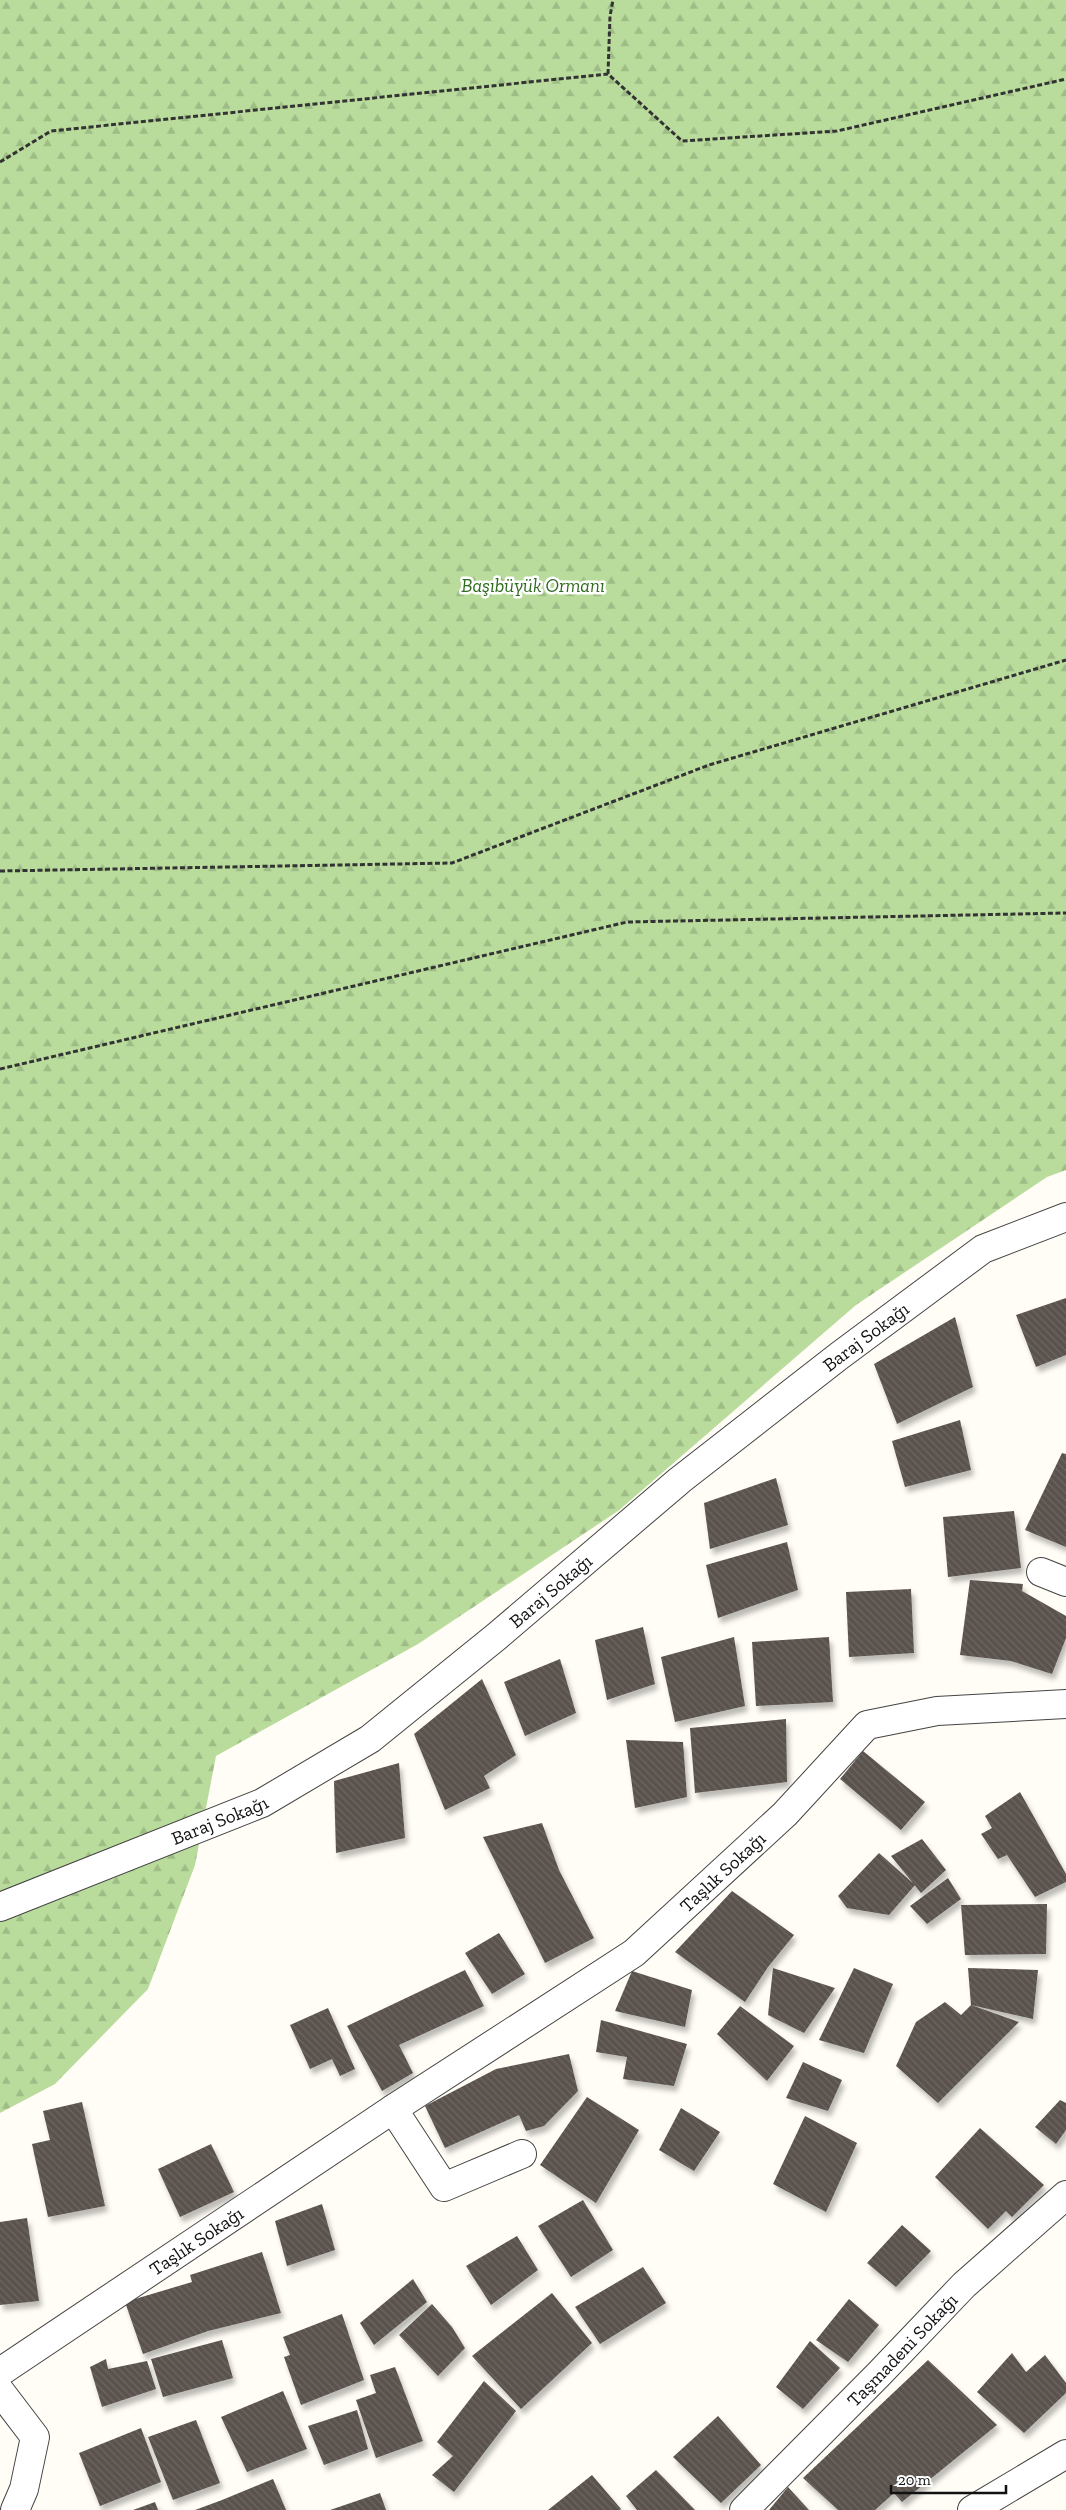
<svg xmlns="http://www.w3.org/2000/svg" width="1066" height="2510" viewBox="0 0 1066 2510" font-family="'Zilla Slab',serif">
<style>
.forest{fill:url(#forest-firs)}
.building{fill:url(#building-back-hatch);filter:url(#shadow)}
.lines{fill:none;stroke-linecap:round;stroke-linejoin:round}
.minor-casing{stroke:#444;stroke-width:30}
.path{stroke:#333;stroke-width:3;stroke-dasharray:5 2.5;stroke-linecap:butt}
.minor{stroke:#fff;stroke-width:28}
.labels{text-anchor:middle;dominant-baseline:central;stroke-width:5;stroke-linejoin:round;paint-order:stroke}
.park-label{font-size:19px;font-style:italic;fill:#2f6b1f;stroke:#fff}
.street-label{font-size:19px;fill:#111;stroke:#fff}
</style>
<defs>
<pattern id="forest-firs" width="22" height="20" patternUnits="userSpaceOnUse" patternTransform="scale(1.25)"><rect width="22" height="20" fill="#b9dc9c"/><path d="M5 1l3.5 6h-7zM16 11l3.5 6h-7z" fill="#9ebc85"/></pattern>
<pattern id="building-back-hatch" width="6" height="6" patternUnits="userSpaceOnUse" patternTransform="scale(1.25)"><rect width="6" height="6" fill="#5a524d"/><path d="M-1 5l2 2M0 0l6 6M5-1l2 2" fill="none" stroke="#6d6662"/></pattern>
<filter id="shadow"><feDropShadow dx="3" dy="5.5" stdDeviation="2.5" flood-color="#0004"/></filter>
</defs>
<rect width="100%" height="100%" fill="#fffdf5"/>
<!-- forest -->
<path class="forest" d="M0,0H1066V1170L1047,1177L856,1305L618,1511L418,1644L216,1756L195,1865L148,1989L55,2084L0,2113Z"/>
<!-- building -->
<path class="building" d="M1066,1298V1355L1036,1367L1016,1315Z
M955,1317L973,1387L897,1424L874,1364Z
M960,1420L971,1470L905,1487L892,1441Z
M1062,1453L1066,1454V1547L1025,1530Z
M776,1478L788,1525L710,1549L704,1503Z
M1014,1511L1021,1568L948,1577L943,1517Z
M787,1542L798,1590L718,1618L706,1565Z
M970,1580L1023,1584L1022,1591L1066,1616V1638L1052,1674L1011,1661L960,1655Z
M911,1589L914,1653L849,1657L846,1592Z
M643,1627L655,1684L607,1700L595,1640Z
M734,1637L745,1706L675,1722L661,1657Z
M829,1637L833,1702L756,1706L752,1642Z
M560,1659L576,1713L525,1736L504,1682Z
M482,1679L516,1755L484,1776L490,1788L445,1810L414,1734Z
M786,1719L787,1782L695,1793L690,1728Z
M626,1740L683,1742L687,1797L635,1808Z
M863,1751L925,1802L901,1830L840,1779Z
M399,1763L405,1838L336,1853L334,1781Z
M1020,1792L1066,1874V1882L1035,1897L1007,1855L998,1859L981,1834L992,1828L985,1816Z
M542,1823L559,1870L594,1938L545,1963L483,1837Z
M922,1839L946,1870L921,1893L891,1856Z
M879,1853L915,1885L889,1915L847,1908L838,1896Z
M948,1878L961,1899L927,1924L910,1906Z
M732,1891L794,1935L768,1967L745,2002L675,1952Z
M1047,1904L1046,1954L965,1955L961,1905Z
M499,1933L525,1974L492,1994L465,1953Z
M773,1968L835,1988L804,2033L768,2015Z
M854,1968L893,1984L864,2053L819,2040Z
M968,1968L1038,1970L1033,2019L971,2005Z
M465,1970L484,2006L399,2045L413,2073L382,2091L347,2026Z
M632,1971L692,1990L685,2027L615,2011Z
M945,2002L961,2015L971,2005L1019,2022L938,2103L896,2066L916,2022Z
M740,2006L794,2046L767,2081L717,2034Z
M328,2008L355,2069L340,2076L332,2059L310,2069L290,2025Z
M601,2020L687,2044L674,2086L623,2079L627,2057L596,2052Z
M569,2054L578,2091L544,2126L526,2131L519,2115L445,2148L425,2106L496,2069Z
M803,2062L842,2080L828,2111L786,2098Z
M587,2097L639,2130L596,2203L540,2165Z
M1060,2100L1066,2103V2130L1056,2144L1035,2127Z
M82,2102L105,2206L48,2217L32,2144L50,2140L43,2111Z
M681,2108L720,2132L694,2171L659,2150Z
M805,2116L857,2143L826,2212L773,2184Z
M980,2128L1044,2185L1012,2217L1006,2211L988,2229L935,2177Z
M211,2144L234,2192L180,2217L158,2169Z
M583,2200L613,2250L571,2277L538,2226Z
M322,2204L335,2250L287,2266L275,2221Z
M27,2218L39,2301L0,2305V2222Z
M902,2225L931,2251L896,2287L867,2263Z
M517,2236L538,2270L491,2305L466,2266Z
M262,2252L281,2313L208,2331L143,2354L125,2302L192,2282L190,2275Z
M643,2267L666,2303L600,2344L575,2307Z
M413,2279L427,2302L374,2345L360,2323Z
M552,2293L592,2343L521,2409L472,2356Z
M849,2299L879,2325L848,2362L816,2340Z
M432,2304L452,2327L465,2348L438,2376L399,2335Z
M342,2314L364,2380L301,2405L284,2357L290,2355L283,2337Z
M222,2340L233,2378L163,2397L151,2359Z
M810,2341L840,2368L803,2409L776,2387Z
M1012,2353L1026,2372L1045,2355L1066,2383V2393L1024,2433L977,2392Z
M106,2359L108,2369L147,2361L156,2389L102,2407L90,2367Z
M928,2360L997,2425L902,2502L894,2493L875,2510H838L803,2478Z
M395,2367L423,2441L376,2458L356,2400L376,2393L370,2375Z
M484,2381L516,2411L454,2492L432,2475L453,2456L437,2442Z
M283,2391L307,2449L247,2472L221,2417Z
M357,2410L368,2449L324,2465L308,2426Z
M718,2416L761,2465L721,2503L673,2457Z
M196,2420L220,2483L173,2500L148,2437Z
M141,2428L161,2482L100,2506L79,2453Z
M656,2470L695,2510H637L626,2496Z
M592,2475L621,2509L620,2510H548Z
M273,2479L286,2510H195L222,2500Z
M788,2487L809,2510H769Z
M380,2493L386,2510H330Z
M155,2502L158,2510H133Z"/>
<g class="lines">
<!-- minor casing -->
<g class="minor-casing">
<g id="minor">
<path d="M1041,1572L1066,1582"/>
<path id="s1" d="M0,1907L262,1803L370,1739L496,1637L680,1480L839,1356L983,1249L1066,1217"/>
<path d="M393,2109L444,2187L522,2154"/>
<path id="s2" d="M0,2372L393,2109L634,1953L785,1814L867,1725L937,1711L1066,1704"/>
<path d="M0,2391L35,2437L24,2489L15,2510"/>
<path id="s3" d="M744,2510L879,2374L964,2285L1066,2195"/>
<path d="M972,2510L1066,2454"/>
</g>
</g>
<!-- path -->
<path class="path" d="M608,74L610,16L613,0
M0,162L51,131L608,74L682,141L837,131L1066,79
M0,871L452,863L709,765L1066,660
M0,1069L627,922L1066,913"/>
<!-- minor -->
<use href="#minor" class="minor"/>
</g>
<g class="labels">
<!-- park labels -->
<g class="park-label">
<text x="533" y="585">Başıbüyük Ormanı</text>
</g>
<!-- street labels -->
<g class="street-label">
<text stroke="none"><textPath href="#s1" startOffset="1046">Baraj Sokağı</textPath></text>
<text stroke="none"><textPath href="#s1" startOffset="641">Baraj Sokağı</textPath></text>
<text stroke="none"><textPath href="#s1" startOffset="236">Baraj Sokağı</textPath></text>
<text stroke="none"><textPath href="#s2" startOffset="880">Taşlık Sokağı</textPath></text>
<text stroke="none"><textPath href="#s2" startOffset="236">Taşlık Sokağı</textPath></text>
<text stroke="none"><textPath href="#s3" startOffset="225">Taşmadeni Sokağı</textPath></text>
</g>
</g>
<!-- scale -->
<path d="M891 2485v8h115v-8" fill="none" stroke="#111111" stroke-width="2.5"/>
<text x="898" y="2485" font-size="15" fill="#111111" stroke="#ffffff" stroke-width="4" paint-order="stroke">20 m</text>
</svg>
